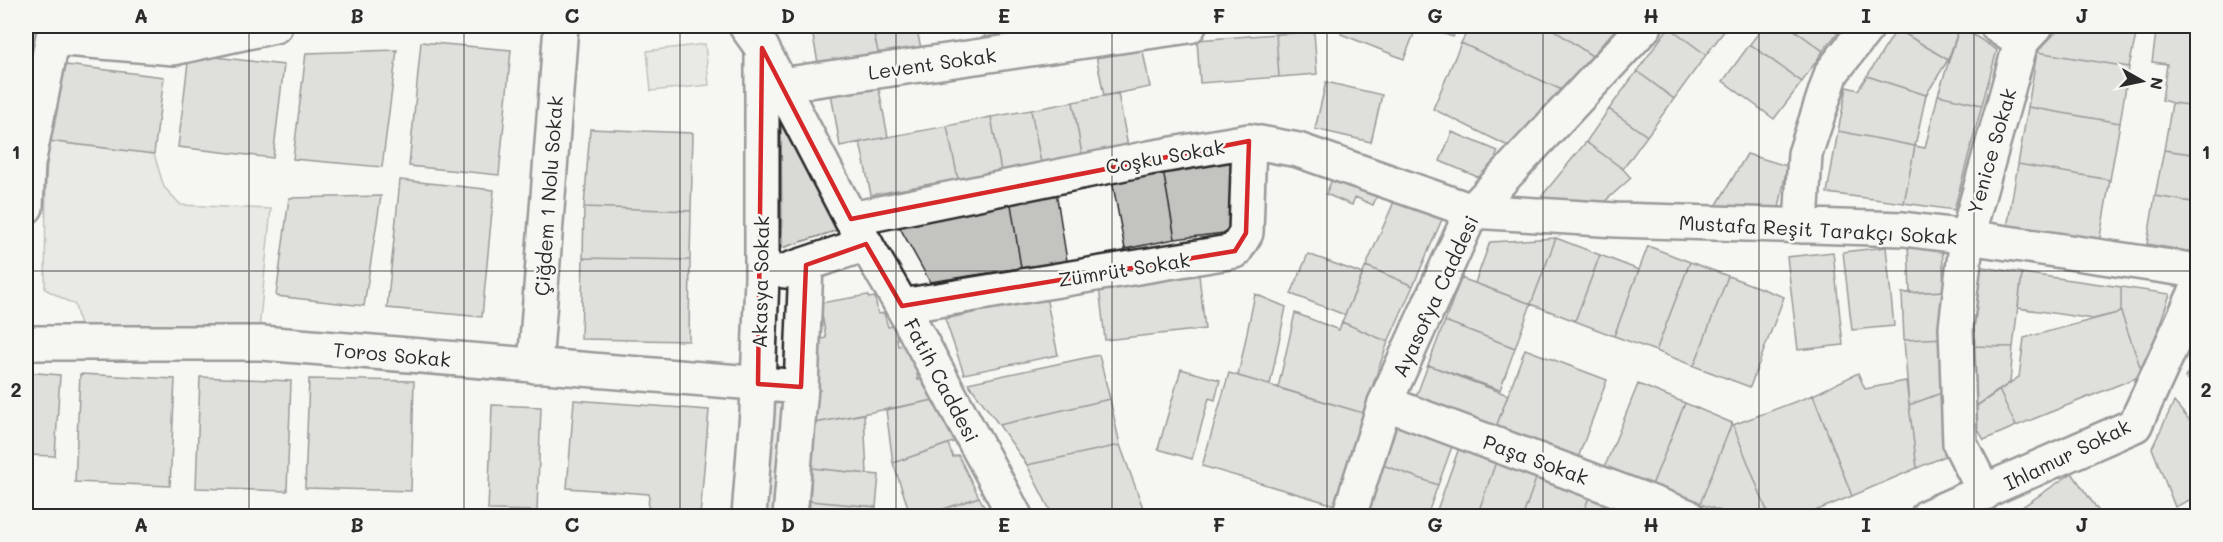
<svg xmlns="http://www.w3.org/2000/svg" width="2223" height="542" viewBox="0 0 2223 542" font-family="Mali,sans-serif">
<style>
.green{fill:#d9d9d5;stroke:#828280;stroke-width:1.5}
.building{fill:#c3c3c0;stroke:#2b2b2b;stroke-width:1.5}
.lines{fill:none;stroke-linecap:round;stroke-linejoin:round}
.minor-casing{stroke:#2b2b2b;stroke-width:38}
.tertiary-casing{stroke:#2b2b2b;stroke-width:38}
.minor{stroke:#f6f6f2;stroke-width:33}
.tertiary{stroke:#f6f6f2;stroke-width:33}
.marked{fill:none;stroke:#d62828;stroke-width:4.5;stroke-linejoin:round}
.grid{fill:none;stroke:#2b2b2b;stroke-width:1.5;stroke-opacity:0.55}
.labels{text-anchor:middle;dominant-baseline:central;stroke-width:5;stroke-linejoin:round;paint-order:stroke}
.street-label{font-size:20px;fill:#2b2b2b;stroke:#f6f6f2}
.neatline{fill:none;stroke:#2b2b2b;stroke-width:2}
.grid-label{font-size:20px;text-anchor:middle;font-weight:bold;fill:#2b2b2b}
</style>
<rect width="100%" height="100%" fill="#f6f6f2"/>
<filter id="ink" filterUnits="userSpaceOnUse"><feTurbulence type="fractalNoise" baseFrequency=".0167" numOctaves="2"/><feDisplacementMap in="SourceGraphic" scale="12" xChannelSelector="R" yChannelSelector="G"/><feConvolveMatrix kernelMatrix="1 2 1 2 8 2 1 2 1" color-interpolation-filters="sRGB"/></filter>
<g filter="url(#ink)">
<!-- green -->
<path class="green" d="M705,44L709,85L651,91L647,51Z
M781,124L838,230L782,248Z
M48,141L154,154L164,187L181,205L271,209L259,330H166L80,326L75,305L45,289L46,183Z
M773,403H783L773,516H763Z"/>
<!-- building -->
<path class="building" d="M811,26H872L879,56L819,68Z
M872,26H916L921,48L879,56Z
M983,26H1040L1041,32L985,39Z
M1040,26H1083L1041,32Z
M1344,26H1417L1404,59L1341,34Z
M1423,26H1458L1453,37Z
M1470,26H1548L1592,56L1562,90L1461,43Z
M1548,26H1618L1592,56Z
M1670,26H1728L1706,55L1669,27Z
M1764,26H1789L1823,51L1802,82L1750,44Z
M1789,26H1843L1823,51Z
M1899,26H1960L1948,60L1897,29Z
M1960,26L1997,50L1982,105L1938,95Z
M2062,26H2138L2129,67L2037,52Z
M2157,26H2198V106L2172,103L2162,100L2167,64L2152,62Z
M1669,27L1706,55L1674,99L1637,71Z
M1897,29L1948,60L1926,95L1867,76Z
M1314,32L1317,74L1279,77L1276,34Z
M1276,34L1279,77L1200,83L1197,40Z
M1141,41L1150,87L1104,96L1095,50Z
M421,42L511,50L499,175L409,166Z
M1461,43L1562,90L1512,148L1433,109Z
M1750,44L1802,82L1774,119L1723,81Z
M397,50L382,167L293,159L306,53Z
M2037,52L2129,67L2120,123L2028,107Z
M189,54L284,65L273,158L178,147Z
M58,64L164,77L154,154L48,141Z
M1637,71L1674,99L1647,136L1609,109Z
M1867,76L1926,95L1915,146L1838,131L1847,87L1858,90Z
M1326,82L1382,95L1371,142L1315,129Z
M878,84L888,137L840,146L831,93Z
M1118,93L1128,147L1082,155L1073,102Z
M1938,95L1982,105L1954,210L1904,203L1915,146L1925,148Z
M1073,102L1082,155L1041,163L1031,110Z
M2172,103L2198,106V155L2164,150Z
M2028,107L2120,123L2110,180L2018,164Z
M1609,109L1647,136L1623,169L1586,142Z
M1031,110L1041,163L1001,171L991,117Z
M991,117L1001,171L958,179L947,126Z
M947,126L958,179L871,195L860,142Z
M590,129L693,133L691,211L584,207Z
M1838,131L1915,146L1904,203L1827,193Z
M1452,132L1498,151L1487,181L1440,161Z
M1586,142L1623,169L1631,178L1594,211L1567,210L1541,197Z
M2164,150L2198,155V203L2155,196Z
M1747,154L1787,166L1777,219L1709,218Z
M1233,157L1232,232L1175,239L1163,170Z
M2018,164L2110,180L2099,243L2007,228Z
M1336,169L1381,187L1373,205L1355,197L1352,205L1326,194Z
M1163,170L1175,239L1125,249L1112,180Z
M400,180L494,190L482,317L387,308Z
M1056,191L1067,261L1021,268L1010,198Z
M1397,195L1444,215L1413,286L1366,266Z
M381,196L364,306L276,296L289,198Z
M2155,196L2198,203V253L2147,244Z
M1010,198L1021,268L930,282L894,217Z
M584,207L691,211L690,260L583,258Z
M1556,238L1531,304L1475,283L1490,242Z
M1556,238L1600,255L1575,321L1531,304Z
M1942,241L1944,291L1910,293L1908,243Z
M1648,246L1690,262L1656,351L1614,336Z
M1886,247L1894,326L1852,330L1843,252Z
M1833,252L1843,345L1798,350L1787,257Z
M1308,254L1363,274L1345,315L1291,294Z
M1600,255L1639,270L1614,336L1575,321Z
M583,258L690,260L689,341L581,339Z
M1690,262L1728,276L1694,366L1656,351Z
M1969,265L2022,273L2013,347L1965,346Z
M1366,266L1413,286L1388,342L1342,322Z
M2022,273L2121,287V312L2093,319L2018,308Z
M1199,275L1205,329L1105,340L1099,286Z
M1728,276L1784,297L1750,387L1694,366Z
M1461,278L1531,304L1515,348L1445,321Z
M2121,287L2170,294L2143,375L2121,312Z
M1944,291L1945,338L1904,340L1902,293Z
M1255,294L1286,307L1270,385L1238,376Z
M868,295L869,298L875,297L878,314L884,313L888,327L895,326L898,346L907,345L910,360L915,359L918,380L927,378L934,400L815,423L812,391L820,390L815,360L821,359L817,340L826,338L820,303Z
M1046,297L1058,355L964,374L945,319Z
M2121,312L2143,375L2016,426L1999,390L2019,377L2024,338Z
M1295,313L1339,330L1342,322L1388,342L1363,413L1278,388Z
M1445,321L1515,348L1500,390L1428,365Z
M1945,338L1947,391L1909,405L1904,340Z
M1965,346L2013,347L2010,383L1968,412Z
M1525,349L1607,380L1578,458L1496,427Z
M2198,353V384L2185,378Z
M1099,355L1110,399L999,425L968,383Z
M1428,365L1508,395L1496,427L1416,397Z
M1181,369L1220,380L1215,400L1209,398L1192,459L1158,449Z
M26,372L60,375L55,456L26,455Z
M1229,373L1363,413L1335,505L1202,466Z
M1858,373L1865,389L1906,381L1917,468L1852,496L1813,395Z
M80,374L175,379L170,486L75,482Z
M200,377L291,381L287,491L196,488Z
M309,379L414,381L411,491L305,488Z
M1638,384L1685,403L1652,485L1605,466Z
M1999,390L2016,426L1984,440L1968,412Z
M1947,391L1953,453L1917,468L1909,405Z
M1813,395L1852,496L1803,516H1769L1733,425Z
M1110,399L1120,445L1027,465L999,425Z
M574,400L709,410L700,516H629V511L648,512L649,494L567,488Z
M934,400L939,413H948L956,441L893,463L886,410Z
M2174,402L2198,430V496L2175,507L2152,448Z
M1685,403L1732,423L1700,504L1652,485Z
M492,405L541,407L537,511L488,510Z
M864,414L867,474L812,468L815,423Z
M1396,420L1454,441L1438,485L1380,464Z
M1732,423L1733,425L1769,516H1736L1700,504Z
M948,444L953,457L958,455L979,497L923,516H911L893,463Z
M1120,445L1146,516H1053L1027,465Z
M1460,445L1497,459L1477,516H1456L1437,510Z
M1497,459L1538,473L1523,516H1477Z
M1380,464L1438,485L1427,516H1389L1364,508Z
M812,468L879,475L876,507L810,501Z
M1538,473L1591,492L1582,516H1523Z
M2072,473L2102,516H2009Z
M1591,492L1635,507L1632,516H1582Z
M979,497L989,516H923Z
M810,501L876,507L875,516H809Z"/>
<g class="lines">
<!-- minor casing -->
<g class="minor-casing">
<path id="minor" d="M1997,26L2021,42
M53,38L174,48L275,26
M781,85L1189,26
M26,207L28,164L55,26
M851,219L1149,158L1249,141L1298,150L1472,211L1616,220L1903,229L1967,237L2198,271
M1801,226L1805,154L1832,72L1868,26
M785,271L866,244
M902,306L1235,251L1246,233L1249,141
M26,343H262L801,387
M535,366L561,26
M1385,403L1687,516
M1985,493L1960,444L1956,327L1967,237L2021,42L2036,26
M749,516L757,412L762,277V48
M790,516L801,387L806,265
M1928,516L2135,425L2198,287"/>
</g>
<!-- tertiary casing -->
<g class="tertiary-casing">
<path id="tertiary" d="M746,26L762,48L851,219L902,306L1015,516
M1349,516L1385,403L1472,211L1645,26"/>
</g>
<!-- minor -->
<use href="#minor" class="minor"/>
<!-- tertiary -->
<use href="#tertiary" class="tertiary"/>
</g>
</g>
<!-- marked area -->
<path d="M0 0H2223V542H0ZM762,48L851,219L1249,141L1246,233L1235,251L902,306L866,244L806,265L801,387L758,384Z" fill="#f6f6f2" fill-opacity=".55" fill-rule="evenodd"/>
<path class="marked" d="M762,48L851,219L1249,141L1246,233L1235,251L902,306L866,244L806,265L801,387L758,384Z"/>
<!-- grid -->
<path class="grid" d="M249,26V516M464,26V516M680,26V516M896,26V516M1112,26V516M1327,26V516M1543,26V516M1759,26V516M1974,26V516M26,271H2198"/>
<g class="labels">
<!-- street labels -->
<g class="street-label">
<text transform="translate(932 63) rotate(-8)">Levent Sokak</text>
<text transform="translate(1991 151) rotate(-74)">Yenice Sokak</text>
<text transform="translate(1165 156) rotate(-10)">Coşku Sokak</text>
<text transform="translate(548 196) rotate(-86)">Çiğdem 1 Nolu Sokak</text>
<text transform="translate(1818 229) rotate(3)">Mustafa Reşit Tarakçı Sokak</text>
<text transform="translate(1124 269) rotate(-9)">Zümrüt Sokak</text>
<text transform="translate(760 282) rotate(-89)">Akasya Sokak</text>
<text transform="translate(1435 296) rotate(-65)">Ayasofya Caddesi</text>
<text transform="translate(392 354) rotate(5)">Toros Sokak</text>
<text transform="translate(942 380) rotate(62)">Fatih Caddesi</text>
<text transform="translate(2067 454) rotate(-26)">Ihlamur Sokak</text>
<text transform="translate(1536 459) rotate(20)">Paşa Sokak</text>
</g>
</g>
<!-- margin -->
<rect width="2223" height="542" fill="none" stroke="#f6f6f2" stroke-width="66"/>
<!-- north arrow -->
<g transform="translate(2142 81) rotate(99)" stroke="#f6f6f2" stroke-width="4.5" paint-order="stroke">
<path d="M0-4.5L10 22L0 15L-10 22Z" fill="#2b2b2b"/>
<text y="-9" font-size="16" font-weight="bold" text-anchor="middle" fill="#2b2b2b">N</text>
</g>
<rect x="33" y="33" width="2157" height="476" class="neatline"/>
<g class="grid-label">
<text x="141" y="23">A</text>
<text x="357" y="23">B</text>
<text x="572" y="23">C</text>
<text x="788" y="23">D</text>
<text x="1004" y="23">E</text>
<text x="1219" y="23">F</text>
<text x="1435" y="23">G</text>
<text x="1651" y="23">H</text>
<text x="1866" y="23">I</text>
<text x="2082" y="23">J</text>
<text x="16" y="159">1</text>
<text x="2206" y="159">1</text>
<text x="16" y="397">2</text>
<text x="2206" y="397">2</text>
<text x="141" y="532">A</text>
<text x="357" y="532">B</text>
<text x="572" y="532">C</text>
<text x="788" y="532">D</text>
<text x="1004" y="532">E</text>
<text x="1219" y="532">F</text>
<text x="1435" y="532">G</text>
<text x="1651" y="532">H</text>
<text x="1866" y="532">I</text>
<text x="2082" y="532">J</text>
</g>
</svg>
